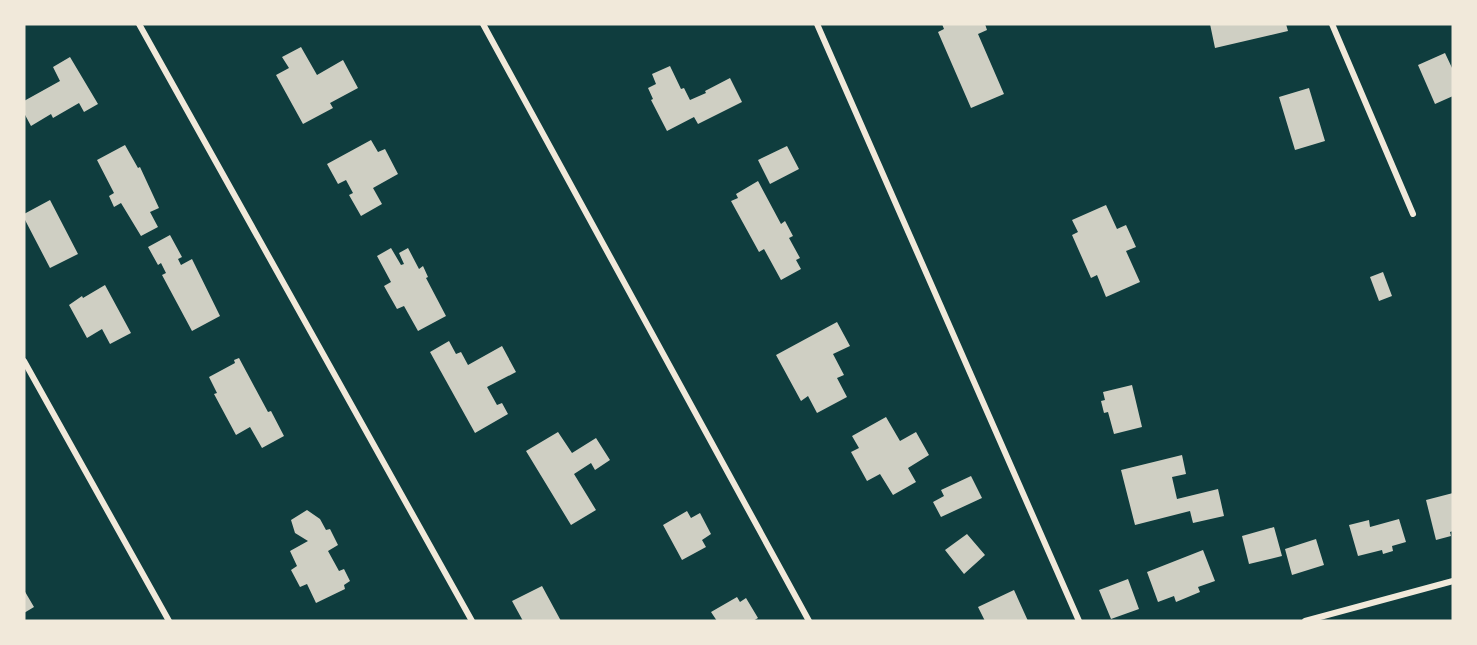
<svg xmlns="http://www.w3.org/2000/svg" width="1477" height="645" viewBox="0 0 1477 645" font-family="'Nunito Sans',sans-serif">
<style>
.building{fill:#cfcfc3}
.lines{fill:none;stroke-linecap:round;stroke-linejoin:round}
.minor{stroke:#f1e9da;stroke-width:6}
</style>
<rect width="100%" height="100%" fill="#0f3d3e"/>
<!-- building -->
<path class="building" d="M942,24H985L987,30L978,34L1004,94L971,108L938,32L944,29Z
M1210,24H1286L1288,31L1215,48Z
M301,47L317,75L343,60L358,88L330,103L333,108L303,124L276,75L289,68L282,57Z
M1445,53L1453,70V96L1435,104L1418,65Z
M70,57L98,104L84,112L79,103L53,118L51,114L31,126L24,113V101L60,81L53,67Z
M670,66L681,89L684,88L690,100L706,93L705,91L730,78L742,102L698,124L694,117L667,131L651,100L653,99L648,88L656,84L652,74Z
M1309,88L1325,141L1295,150L1279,97Z
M371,140L378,152L385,149L398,174L373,188L382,204L361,216L349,195L353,193L346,180L338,184L327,164Z
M125,145L138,168L140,167L159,208L150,212L158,227L141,236L121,203L114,207L109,196L114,193L97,160Z
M787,146L799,169L770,184L758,160Z
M758,181L781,224L785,221L793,236L789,238L800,258L796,260L801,269L781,280L764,249L759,252L731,201L738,198L736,194Z
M50,200L78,254L50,268L24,218V214Z
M1106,205L1117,229L1126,225L1136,247L1126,251L1140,282L1106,297L1097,275L1091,278L1072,235L1078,232L1072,220Z
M170,235L182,257L178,259L181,265L192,259L220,316L192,331L162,275L166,273L161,263L158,265L148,247Z
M391,248L401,265L404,264L399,253L408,248L419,269L423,266L428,277L426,278L446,316L418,331L404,306L397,309L384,286L391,282L377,256Z
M1383,272L1392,296L1379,301L1370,277Z
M105,285L131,333L110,344L102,329L87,338L69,305L82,296L83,298Z
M837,322L850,346L833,354L844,375L837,378L847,397L817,413L808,396L801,401L776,355Z
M449,341L456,354L461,352L468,365L502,346L516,372L487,387L497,405L502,403L508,414L475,433L430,352Z
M239,358L268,412L271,411L284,436L262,448L250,427L236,435L214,394L217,393L209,377L235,363L234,360Z
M1132,385L1142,427L1114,434L1108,412L1104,413L1101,401L1105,400L1103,392Z
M886,417L900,441L916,432L929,455L908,468L916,482L893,495L880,474L867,481L851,452L859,448L852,436Z
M558,432L572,453L596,438L610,460L595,470L591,463L574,474L596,510L571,525L526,451Z
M1182,455L1186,474L1172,477L1177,499L1218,489L1224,516L1193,523L1190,511L1135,525L1121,470Z
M971,476L982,498L941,517L933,502L944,496L941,490Z
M1453,493V531L1450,532L1451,536L1436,540L1426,500Z
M307,510L320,519L326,530L330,529L338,545L328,551L339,571L344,569L350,581L344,585L345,589L316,603L307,584L300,587L291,570L297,566L290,551L308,541L295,533L291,520Z
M687,511L691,518L700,513L711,534L702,540L706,547L682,560L663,525Z
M1399,519L1406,542L1392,546L1393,551L1383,554L1382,550L1358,556L1349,525L1369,520L1370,527Z
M1274,527L1282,556L1249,564L1242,536Z
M967,534L985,555L964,574L945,550Z
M1316,539L1324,565L1292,575L1285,549Z
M1203,550L1215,581L1198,587L1200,592L1176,602L1174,596L1158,602L1147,572Z
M1128,579L1139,609L1111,619L1099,590Z
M542,586L561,621H523L512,601Z
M24,590L34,607L24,613Z
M1014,590L1028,621H985L978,607Z
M737,597L740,602L746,598L758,618L753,621H717L711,612Z"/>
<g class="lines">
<!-- minor -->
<path class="minor" d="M139,24L472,621
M483,24L809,621
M817,24L1079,621
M1332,24L1413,214
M24,361L169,621
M1305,621L1453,581"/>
</g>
<!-- border -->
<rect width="1477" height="645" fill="none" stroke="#f1e9da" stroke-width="51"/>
</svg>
